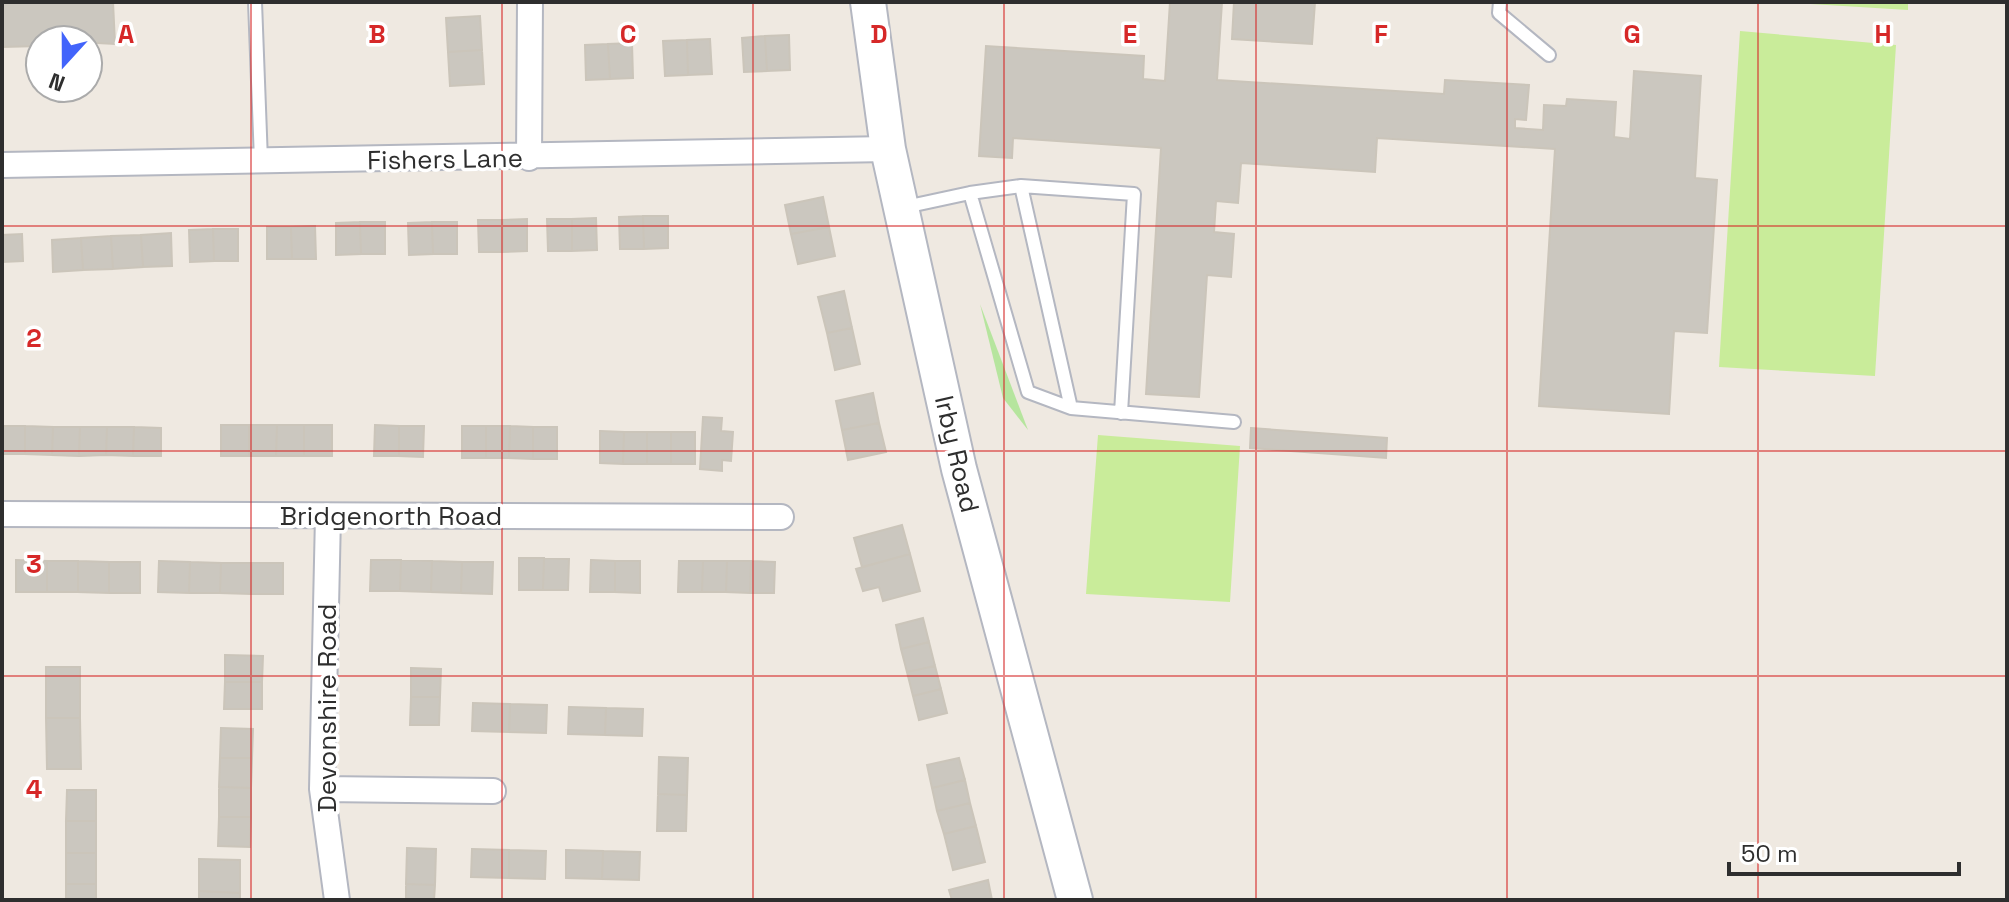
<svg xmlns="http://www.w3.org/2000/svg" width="2009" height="902" viewBox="0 0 2009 902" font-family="'Space Grotesk',sans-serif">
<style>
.green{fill:#b6e59e}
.pitch{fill:#c9ec9a}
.building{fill:#cbc7bf;stroke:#cbc5ba;stroke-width:2}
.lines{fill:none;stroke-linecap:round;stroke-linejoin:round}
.lane-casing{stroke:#b4b7c1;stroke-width:16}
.street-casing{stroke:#b4b7c1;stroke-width:28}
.secondary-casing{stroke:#b4b7c1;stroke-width:38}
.lane{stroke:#fff;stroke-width:12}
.street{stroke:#fff;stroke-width:24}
.secondary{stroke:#fff;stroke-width:34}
.grid{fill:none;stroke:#d62828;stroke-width:2;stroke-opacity:0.55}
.labels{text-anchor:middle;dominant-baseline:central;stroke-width:7;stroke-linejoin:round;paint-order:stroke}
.street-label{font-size:26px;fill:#2e2e2e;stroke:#fff}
.grid-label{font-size:26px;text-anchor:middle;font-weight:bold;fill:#d62828;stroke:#fff;stroke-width:7;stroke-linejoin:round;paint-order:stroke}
</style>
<rect width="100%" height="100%" fill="#efe9e1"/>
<!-- green -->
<path class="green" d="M980,304L1028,430L1003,398Z"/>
<!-- pitch -->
<path class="pitch" d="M1777,2H1908V10Z
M1740,31L1896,45L1875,376L1719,367Z
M1098,435L1240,446L1230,602L1086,594Z"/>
<!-- building -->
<path class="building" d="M2,2H113L115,44L40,40V46L2,47Z
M1170,2H1222L1217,80L1444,94L1445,80L1529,85L1526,120L1515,119V128L1543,130L1544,105L1566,106L1567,99L1616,102L1614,137L1630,139L1634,71L1701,76L1695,178L1717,180L1707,333L1674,331L1669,414L1539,406L1555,149L1377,138L1375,172L1241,163L1238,203L1216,201L1214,232L1234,234L1231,277L1207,275L1199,397L1146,394L1161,148L1013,138L1012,158L979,156L986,46L1144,56L1143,79L1165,81Z
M1234,2H1315L1312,44L1232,39Z
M480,16L482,50L448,52L446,18Z
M789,35L790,70L767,71L765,36Z
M765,36L767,71L744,72L742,38Z
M710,39L712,74L688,75L687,40Z
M687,40L688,75L665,76L663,41Z
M632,43L633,78L610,79L608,44Z
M608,44L610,79L586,80L585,45Z
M482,50L484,84L450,86L448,52Z
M823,197L829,227L791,234L785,205Z
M643,216H668V248L644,249Z
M643,216L644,249H620L619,217Z
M596,218L597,250L572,251V219Z
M527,219V251L503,252V220Z
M547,219H572V251H548Z
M478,220H503V252H479Z
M360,222H385V254H361Z
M360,222L361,254L336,255V223Z
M432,222H457V254H433Z
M432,222L433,254L409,255L408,223Z
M315,226L316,259H292L291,227Z
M267,227H291L292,259H267Z
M829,227L835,256L798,264L791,234Z
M213,229H238V261H214Z
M213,229L214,261L190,262L189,230Z
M171,233L172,266L143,267L141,235Z
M22,234L23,261L2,262V235Z
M141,235L143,267L113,269L111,236Z
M111,236L113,269L83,270L81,238Z
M81,238L83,270L53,272L52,240Z
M844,291L852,328L827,333L818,297Z
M852,328L860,364L835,370L827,333Z
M873,393L879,423L842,430L836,401Z
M703,417L722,418L721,431L733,432L731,461L722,460V471L700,469Z
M879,423L886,452L848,460L842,430Z
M221,425H249V456H221Z
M249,425H277L276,456H249Z
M277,425H304V456H276Z
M304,425H332V456H304Z
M375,425L399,426V456H374Z
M2,426H25V454H2Z
M25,426L53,427L52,455L25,454Z
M399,426H424L423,457L399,456Z
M462,426H486V458H462Z
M486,426H510L509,458H486Z
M510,426L533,427V459L509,458Z
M53,427H80L79,456L52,455Z
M80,427H107L106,455L79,456Z
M107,427H134L133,456L106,455Z
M134,427L161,428V456H133Z
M533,427H557V459H533Z
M1251,428L1387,438L1386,458L1250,448Z
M600,431L624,432L623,464L600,463Z
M624,432H647V464H623Z
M647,432H671V464H647Z
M671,432H695V464H671Z
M902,525L910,554L862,567L854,538Z
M910,554L920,591L883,601L879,587L863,591L856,569Z
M519,558H544L543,590H519Z
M544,558L569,559L568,590H543Z
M16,560L47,561V592H16Z
M371,560H401L400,591H370Z
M401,560L432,561L431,592L400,591Z
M591,560L615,561V592H590Z
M47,561H78V592H47Z
M78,561L109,562V593L78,592Z
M159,561L190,562L189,593L158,592Z
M432,561L462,562L461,593L431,592Z
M615,561H640V593L615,592Z
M679,561H703L702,592H678Z
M703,561H727L726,592H702Z
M727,561H751L750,593L726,592Z
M751,561L775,562L774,593H750Z
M109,562H140V593H109Z
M190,562L221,563L220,593H189Z
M462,562H493L492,594L461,593Z
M221,563H252L251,594L220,593Z
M252,563H283V594H251Z
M923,618L929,642L901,649L896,625Z
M929,642L935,666L907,672L901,649Z
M225,655L263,656L262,682H225Z
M935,666L941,689L913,696L907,672Z
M46,667H80V718H46Z
M411,668L441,669L440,697H411Z
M225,682H262V709H224Z
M941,689L947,713L919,720L913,696Z
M411,697H440L439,725H410Z
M473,703L510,704L509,732L472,731Z
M510,704L547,705L546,733L509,732Z
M569,707L606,708L605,735L568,734Z
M606,708L643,709L642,736L605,735Z
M46,718H80L81,769H47Z
M221,728L253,729L252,758H220Z
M659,757L688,758L687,795L658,794Z
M220,758H252L251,788L219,787Z
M959,758L965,780L932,788L927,765Z
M965,780L970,803L937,811L932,788Z
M219,787L251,788V817H219Z
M67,790H96V821H66Z
M658,794L687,795L686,831H657Z
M970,803L976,826L944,834L937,811Z
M219,817H251L250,847L218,846Z
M66,821H96V853H66Z
M976,826L985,862L953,870L944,834Z
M407,848L436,849L435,885L406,884Z
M472,849L509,850V878L471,877Z
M509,850L546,851L545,879L509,878Z
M566,850L603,851L602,879L566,878Z
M603,851L640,852L639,880L602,879Z
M66,853H96V884H66Z
M199,859L240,860V893L199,891Z
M988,880L992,900H952L949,890Z
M66,884H96V900H66Z
M406,884L435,885L434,900H406Z
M199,891L240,893V900H199Z"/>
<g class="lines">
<!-- lane casing -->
<g class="lane-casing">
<path id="lane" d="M255,2L261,161
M1500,2L1499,13L1549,55
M1021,186L1071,408
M970,193L1021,186L1134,194L1121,413
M905,207L970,193L1028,392L1071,408L1234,422"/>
</g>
<!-- street casing -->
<g class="street-casing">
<path id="street" d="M529,158L530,2
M2,165L888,149
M2,514L781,517
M328,516L322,789L337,900
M322,789L493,791"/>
</g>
<!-- secondary casing -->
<g class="secondary-casing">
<path id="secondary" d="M868,2L888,149L959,469L1075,900"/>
</g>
<!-- lane -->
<use href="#lane" class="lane"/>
<!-- street -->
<use href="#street" class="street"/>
<!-- secondary -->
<use href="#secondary" class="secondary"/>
</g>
<!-- grid -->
<path class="grid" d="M251,2V900M502,2V900M753,2V900M1004,2V900M1256,2V900M1507,2V900M1758,2V900M2,226H2007M2,451H2007M2,676H2007"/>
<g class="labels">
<!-- street labels -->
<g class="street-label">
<text transform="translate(445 159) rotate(-1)">Fishers Lane</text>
<text transform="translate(957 454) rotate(77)">Irby Road</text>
<text x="391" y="516">Bridgenorth Road</text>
<text transform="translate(327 708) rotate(-90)">Devonshire Road</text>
</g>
</g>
<g class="grid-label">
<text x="126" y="43">A</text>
<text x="377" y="43">B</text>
<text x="628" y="43">C</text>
<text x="879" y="43">D</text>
<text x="1130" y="43">E</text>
<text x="1381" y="43">F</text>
<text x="1632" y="43">G</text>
<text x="1883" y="43">H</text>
<text x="34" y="347">2</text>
<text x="34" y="573">3</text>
<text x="34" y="798">4</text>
</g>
<!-- border -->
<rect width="2009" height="902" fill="none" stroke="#2e2e2e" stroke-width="8"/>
<!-- north arrow -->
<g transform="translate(64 64) rotate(201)"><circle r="38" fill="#ffffff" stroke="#ababab" stroke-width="2"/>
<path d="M0-6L14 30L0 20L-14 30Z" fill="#4264fb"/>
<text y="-12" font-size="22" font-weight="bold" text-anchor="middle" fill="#2e2e2e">N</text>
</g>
<!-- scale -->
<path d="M1729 862v12h230v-12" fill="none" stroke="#2e2e2e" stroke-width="4"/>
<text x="1741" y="862" font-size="24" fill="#2e2e2e" stroke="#ffffff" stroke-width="6" paint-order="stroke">50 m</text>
</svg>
